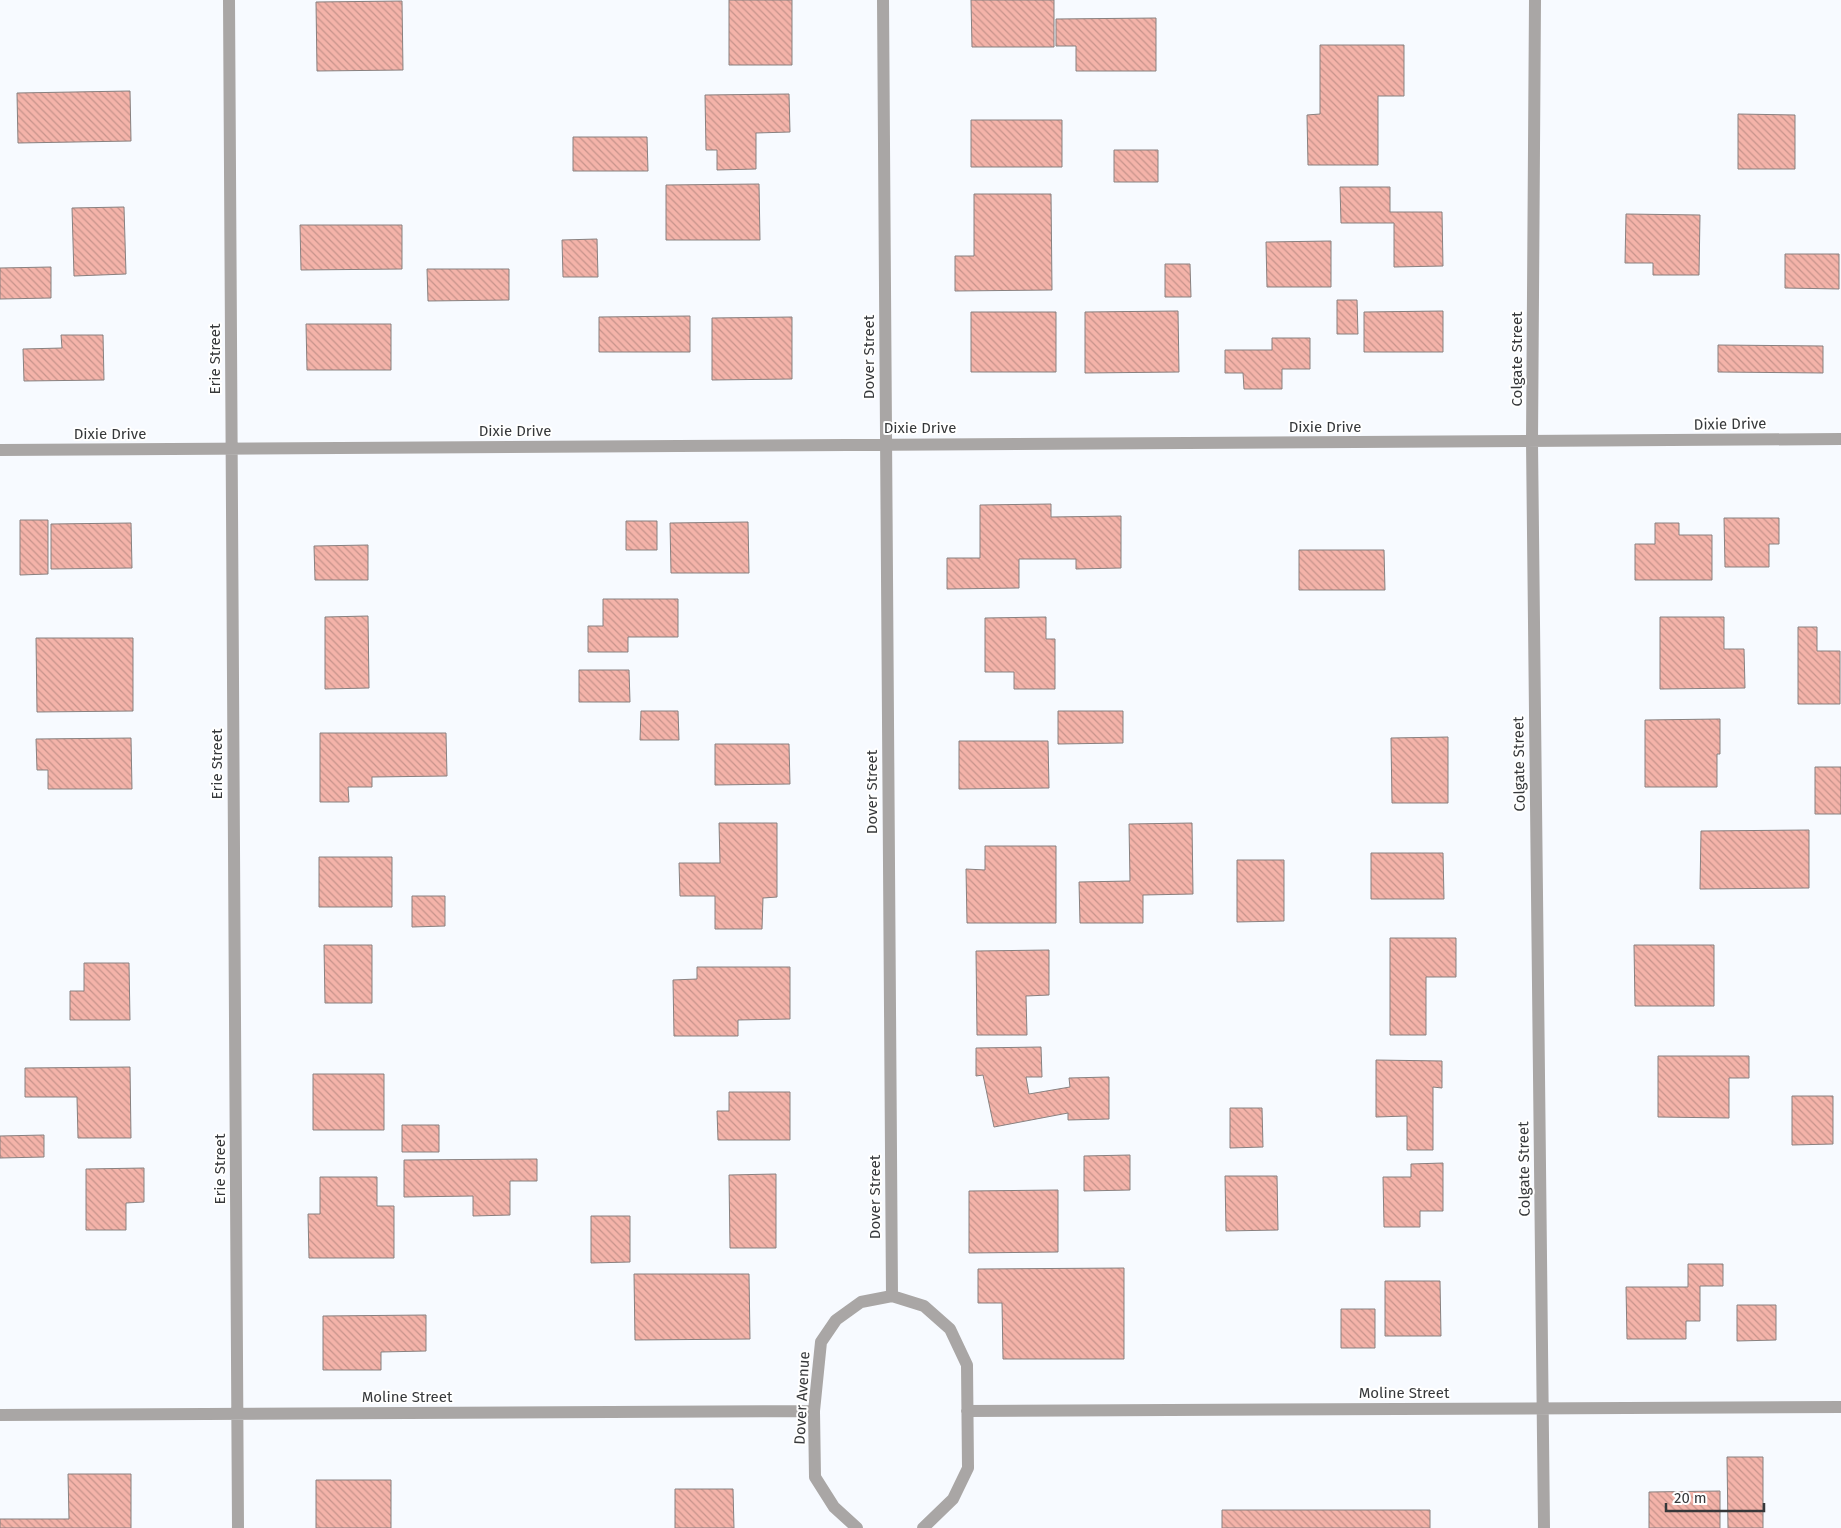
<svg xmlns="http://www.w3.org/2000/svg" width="1841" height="1528" viewBox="0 0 1841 1528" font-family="'Fira Sans',sans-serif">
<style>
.building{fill:url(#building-back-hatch);stroke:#888180}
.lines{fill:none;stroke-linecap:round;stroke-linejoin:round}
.minor{stroke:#a9a6a5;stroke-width:12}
.labels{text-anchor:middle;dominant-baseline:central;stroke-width:4;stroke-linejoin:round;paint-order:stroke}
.street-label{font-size:15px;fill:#36383a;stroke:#fff}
</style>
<defs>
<pattern id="building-back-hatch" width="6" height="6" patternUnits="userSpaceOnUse" patternTransform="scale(1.25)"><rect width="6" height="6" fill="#f4b3a9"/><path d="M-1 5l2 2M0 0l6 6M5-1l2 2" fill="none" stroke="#c6938b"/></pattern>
</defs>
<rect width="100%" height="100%" fill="#f7faff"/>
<!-- building -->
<path class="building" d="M729,0H792V65H729Z
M971,0H1054V47H972Z
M402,1L403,70L317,71L316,2Z
M1156,18V71H1076V46H1056V19Z
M1320,45H1404V96H1378V165H1308L1307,115L1320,114Z
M130,91L131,141L18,143L17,93Z
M789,94L790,132L756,133V169L717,170V150H706L705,95Z
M1738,114L1795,115V169H1738Z
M971,120H1062V167H971Z
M573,137H647L648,171H573Z
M1114,150H1158V182H1114Z
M759,184L760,240H666V185Z
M1340,187H1390V212H1442L1443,266L1394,267V223H1341Z
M974,194H1051L1052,290L955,291V256H974Z
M124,207L126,274L74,276L72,208Z
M1626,214L1700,215L1699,275H1653V263H1625Z
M300,225H402V269L301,270Z
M597,239L598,277H563L562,240Z
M1331,241V287H1267L1266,242Z
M1785,254H1839V289L1785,288Z
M1165,264H1190L1191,297H1165Z
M51,267V298L0,299V268Z
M427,269H509V300L428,301Z
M1337,300H1357L1358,334H1337Z
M1178,311L1179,372L1085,373V312Z
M1443,311V352H1364V312Z
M971,312H1056V372H971Z
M690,316V352H599V317Z
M792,317V379L712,380V318Z
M306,324H391V370H307Z
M61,335H103L104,380L24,381L23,349L62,348Z
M1272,338H1310V369H1282V389H1244L1243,373H1225V350H1272Z
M1718,345L1823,346V373L1718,372Z
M1051,504V517L1121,516V568L1076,569V559H1019V588L947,589V558H980V505Z
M1724,518H1779V544H1769V567H1725Z
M20,520H48V574L20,575Z
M626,521H657V550H626Z
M748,522L749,573H671L670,523Z
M131,523L132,568L51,569V524Z
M1655,523H1679V535H1712V580H1635V544H1655Z
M368,545V580H315L314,546Z
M1299,550H1384L1385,590H1299Z
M603,599H678V637H628V652H588V626H603Z
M368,616L369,688L325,689V617Z
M1046,617V639H1055V689H1014V672H985V618Z
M1660,617H1724V649H1744L1745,688L1660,689Z
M1798,627H1817V651H1840V704H1798Z
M36,638H133V711L37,712Z
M579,670H629L630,702H579Z
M641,711H678L679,740H640Z
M1058,711H1123V743L1058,744Z
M1720,719V754H1717V787H1645V720Z
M320,733H446L447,776L372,777V787H348L349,802H320Z
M1448,737V803H1392L1391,738Z
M131,738L132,789H48V770H37L36,739Z
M959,741H1048L1049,788L959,789Z
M715,744H789L790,784L715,785Z
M1815,767H1841V814H1815Z
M719,823H777V897L763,898L762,929H715V896H680L679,863H720Z
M1192,823L1193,894L1143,895V923H1080L1079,882L1130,881L1129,824Z
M1809,830V888L1700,889L1701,831Z
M985,846H1056V923H967L966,869L985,870Z
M1371,853H1443L1444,899H1371Z
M319,857H392V907H319Z
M1237,860H1284V921L1237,922Z
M412,896H445V926L412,927Z
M1390,938H1456V977H1426V1035H1390Z
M324,945H372V1003H325Z
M1634,945H1714V1006H1635Z
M1049,950V995L1026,996L1027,1035H977L976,951Z
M84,963H129L130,1020H70V991H84Z
M697,967H790V1019L738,1020V1036H674L673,980L697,979Z
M1041,1047L1042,1077H1026L1029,1094L1070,1087L1069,1078L1109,1077V1119L1068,1120V1113L994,1127L983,1075L976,1076V1048Z
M1658,1056H1749V1078H1729V1118L1658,1117Z
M1376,1060L1442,1061V1088L1433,1087V1150H1407V1116L1376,1117Z
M130,1067L131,1138H78L77,1097H25V1068Z
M313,1074H384V1130H313Z
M729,1092H790V1140H718L717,1111H729Z
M1792,1096H1833V1144L1792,1145Z
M1230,1108H1262L1263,1147L1230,1148Z
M402,1125H439V1152H402Z
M44,1135V1157L0,1158V1136Z
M1130,1155V1190L1084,1191V1156Z
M537,1159V1181H510V1215L473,1216V1196L404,1197V1160Z
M1443,1163V1211H1420V1227H1384L1383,1177H1411V1164Z
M144,1168V1202L126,1203V1230H86V1169Z
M776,1174V1248H730L729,1175Z
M1225,1176H1277L1278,1230L1226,1231Z
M320,1177H377V1206H394V1258H309L308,1214H320Z
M1058,1190V1252L969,1253V1191Z
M591,1216H630V1262L591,1263Z
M1688,1264H1723V1286H1700V1321H1686V1339H1627L1626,1287H1688Z
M1124,1268V1359H1003L1002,1303H978V1269Z
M634,1274H749L750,1339L635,1340Z
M1385,1281H1440L1441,1336H1385Z
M1737,1305H1776V1340L1737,1341Z
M1341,1309H1375V1348H1341Z
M426,1315V1351L381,1352V1370H323V1316Z
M1727,1457H1763V1528H1728Z
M68,1474H131V1528H0V1519H69Z
M316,1480H391V1528H316Z
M675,1489H733L734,1528H675Z
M1720,1491V1528H1649V1492Z
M1222,1510H1430V1528H1222Z"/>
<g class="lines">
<!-- minor -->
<path class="minor" d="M229,0L238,1528
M883,0L892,1296
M1535,0L1532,442L1544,1528
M0,450L1841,439
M967,1411L1841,1407
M0,1415L814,1411
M857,1528L834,1507L815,1477L814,1411L821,1342L836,1320L861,1302L892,1296L924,1306L950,1329L967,1365L968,1468L953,1499L923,1528"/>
</g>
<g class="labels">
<!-- street labels -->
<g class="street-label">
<text transform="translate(869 357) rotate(-90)">Dover Street</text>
<text transform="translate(215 359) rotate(-90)">Erie Street</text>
<text transform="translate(1517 359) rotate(-90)">Colgate Street</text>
<text transform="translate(1730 424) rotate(-1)">Dixie Drive</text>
<text x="1325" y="427">Dixie Drive</text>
<text x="920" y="428">Dixie Drive</text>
<text x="515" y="431">Dixie Drive</text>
<text x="110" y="434">Dixie Drive</text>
<text transform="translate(217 764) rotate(-90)">Erie Street</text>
<text transform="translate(1519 764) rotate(-91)">Colgate Street</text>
<text transform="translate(872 792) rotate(-90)">Dover Street</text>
<text transform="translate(220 1169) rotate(-90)">Erie Street</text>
<text transform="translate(1524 1169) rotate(-91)">Colgate Street</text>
<text transform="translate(875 1197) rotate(-90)">Dover Street</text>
<text x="1404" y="1393">Moline Street</text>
<text x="407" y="1397">Moline Street</text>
<text transform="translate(802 1398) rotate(-87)">Dover Avenue</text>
</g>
</g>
<!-- scale -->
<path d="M1666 1503v8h98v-8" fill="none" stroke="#36383a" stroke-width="2.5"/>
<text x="1674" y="1503" font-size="15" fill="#36383a" stroke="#ffffff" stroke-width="4" paint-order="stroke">20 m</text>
</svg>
